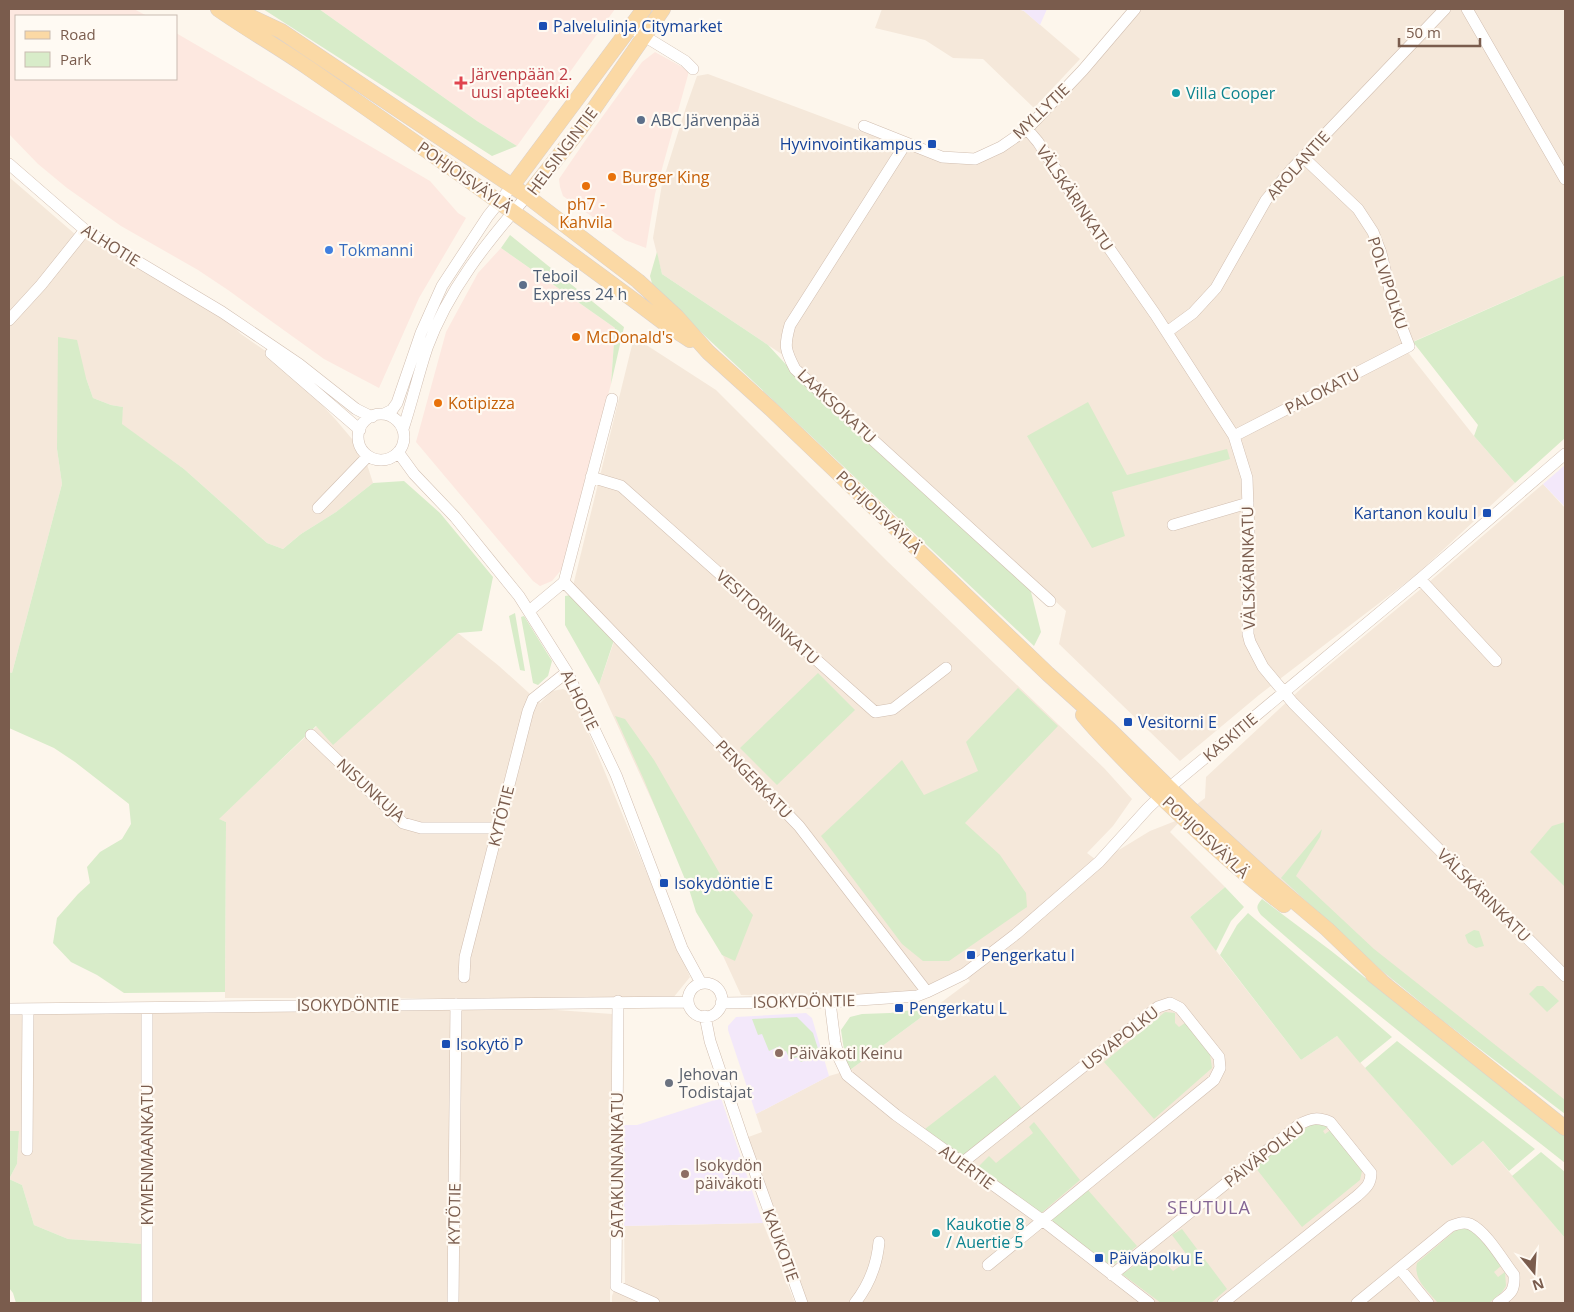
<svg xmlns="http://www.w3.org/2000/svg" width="1574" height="1312" viewBox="0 0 1574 1312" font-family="'Open Sans',sans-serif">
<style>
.residential{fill:#f5e8da}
.commercial{fill:#fde8e0}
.education{fill:#f3e8fa}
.green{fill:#d8ecc9}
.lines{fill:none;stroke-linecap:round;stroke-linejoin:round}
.minor-casing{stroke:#d1beb0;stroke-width:12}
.major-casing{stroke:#dad1cd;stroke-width:16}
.minor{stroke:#fff;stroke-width:11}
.major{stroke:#fbd9a5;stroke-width:15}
.transit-dot{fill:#1a4fb4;stroke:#fffaf3;stroke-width:2}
.health-dot{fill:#e0444e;stroke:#fffaf3;stroke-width:2}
.culture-dot{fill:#0f9aa8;stroke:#fffaf3;stroke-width:2}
.service-dot{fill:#5c6f8a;stroke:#fffaf3;stroke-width:2}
.food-dot{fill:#e8710a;stroke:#fffaf3;stroke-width:2}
.shop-dot{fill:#3f7fe0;stroke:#fffaf3;stroke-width:2}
.education-dot{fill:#8d6e63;stroke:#fffaf3;stroke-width:2}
.worship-dot{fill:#6b7280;stroke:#fffaf3;stroke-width:2}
.labels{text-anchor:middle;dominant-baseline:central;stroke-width:4.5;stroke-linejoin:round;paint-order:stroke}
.transit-label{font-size:16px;fill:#164399;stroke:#fffaf3;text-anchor:start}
.health-label{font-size:16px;fill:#be3a42;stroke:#fffaf3;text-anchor:start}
.culture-label{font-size:16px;fill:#0d838f;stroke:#fffaf3;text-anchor:start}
.street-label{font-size:16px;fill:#7a5c4d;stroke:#fffaf3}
.service-label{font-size:16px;fill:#4e5e75;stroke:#fffaf3;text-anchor:start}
.food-label{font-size:16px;fill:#c56008;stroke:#fffaf3;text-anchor:start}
.shop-label{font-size:16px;fill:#366cbe;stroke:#fffaf3;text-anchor:start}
.education-label{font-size:16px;fill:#785e54;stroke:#fffaf3;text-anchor:start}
.worship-label{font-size:16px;fill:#5b616d;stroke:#fffaf3;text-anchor:start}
.neighbourhood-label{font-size:18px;letter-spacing:1px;fill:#846695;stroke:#fffaf3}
</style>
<rect width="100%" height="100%" fill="#fdf6ec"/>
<!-- residential -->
<path class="residential" d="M882,9H1018L1024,11L1080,59L1034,108L983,59L953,58L925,40L875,28Z
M1135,9H1565V275L1403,346L1474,436L1515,483L1416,575L1259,695L1180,761L1059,644L1066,611L801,367L662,274L653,238L662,184L686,107L697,76L708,74L903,147L975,159L1016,138Z
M9,177L76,235L84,237L186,295L220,313L241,334L267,352L314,396L336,420L363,452L373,483L336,512L301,534L283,549L267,543L184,469L121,424L123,407L111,405L93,398L86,378L57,449L62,484L12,673L9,672Z
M634,337L716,390L888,562L1104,768L1132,799L1113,826L1087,853L1099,862L1150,831L1183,818L1170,832L1225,887L1190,917L1301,1060L1337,1036L1452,1166L1483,1141L1565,1238V1303H802L743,1139L762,1132L756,1114L829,1076L850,1070L970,981L964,974L927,992L887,999L741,995L599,685L618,630L572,590Z
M1543,484L1565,508V1112L1393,980L1381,981L1191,809L1205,798L1206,777L1304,686L1428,583Z
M458,633L499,666L540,703L552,691L563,689L572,693L690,977L673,998H225L226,822L218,819L317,726Z
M474,1004L612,1014L610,1303H147L142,1244L68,1239L34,1225L22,1185L9,1179L17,1164L19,1131H9V1009Z
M763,1223L795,1303H612V1296L616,1286L625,1283L624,1226Z"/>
<!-- commercial -->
<path class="commercial" d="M9,9H134L147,16H16V79H176V33L430,181L458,213L466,218L419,298L379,388L324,359L228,290L198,270L121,226L67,188L38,164L9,134Z
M319,9H615L517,146L477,121Z
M655,52L684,68L688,71V75L655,194L646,248L625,240L563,196L560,187L559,179L587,138L642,62Z
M501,248L615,328L611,384L562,569L552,581L540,586L533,581L416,442L446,332L478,273Z"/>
<!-- education -->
<path class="education" d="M1018,9H1047L1040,25L1024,11Z
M1565,465V507L1543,484Z
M806,1013L812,1018L829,1076L756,1114L728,1030V1026L736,1017Z
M721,1098L763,1223L624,1226V1125H637Z"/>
<!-- green -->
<path class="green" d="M263,9H319L477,121L517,146L492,156Z
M510,235L624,327L611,384L615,328L501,248Z
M657,252L662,274L768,345L792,371L1029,584L1041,632L1034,646L653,287L650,276Z
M1565,275V438L1515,483L1474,436L1478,425L1413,342Z
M58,337L77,340L86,378L93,398L111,405L123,407L122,424L184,469L267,543L283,549L301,534L336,512L373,483L404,481L440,513L493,577L482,631L458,633L333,745L316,726L219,819L226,822L225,992L124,993L97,975L71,962L53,943L57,918L78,894L90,883L87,867L100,852L122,839L131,824L129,804L75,762L54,748L9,728V672L12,673L62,484L57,449Z
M1088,402L1127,475L1227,449L1230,459L1112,492L1125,536L1092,548L1027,436Z
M571,595L614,640L599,685L565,625V596Z
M515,613L525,671L520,670L509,616Z
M524,616L552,661L548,676L538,685L533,683L521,617Z
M818,673L855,710L777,785L740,748Z
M1018,688L1058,726L965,823L1000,855L1026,893L1027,907L949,961H923L902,944L821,836L902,760L924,795L978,771L966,742Z
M615,716L625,719L654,760L724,881L753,915L735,961L722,955L696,912L689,889L644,780Z
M1565,822V887L1530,852L1552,826Z
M1322,829L1320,837L1296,876L1374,949L1565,1100V1114L1442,1020L1380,969L1281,878Z
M1225,887L1244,907L1231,921L1216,951L1190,917Z
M1262,899L1330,950L1565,1136V1163C1462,1082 1359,1002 1261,915C1256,908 1256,906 1262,899Z
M1248,913L1392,1037L1360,1063L1337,1036L1301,1060L1220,955L1237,925Z
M1474,930L1479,931L1484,946L1476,948L1468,943L1465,935Z
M1537,986H1543L1559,1001L1547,1012L1529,994Z
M935,1007L850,1070L845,1057L841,1030L850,1017L862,1014L890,1013Z
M1165,1012L1175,1013V1023L1179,1027L1185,1023L1210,1054L1212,1068L1154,1119L1104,1062Z
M797,1017L813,1033L820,1055L801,1062L797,1057L790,1060L786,1051L782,1052L780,1046L769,1051L762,1034L758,1035L752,1019Z
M1397,1041L1535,1149L1509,1171L1483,1141L1452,1166L1365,1068Z
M995,1075L1023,1110L962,1159L925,1129Z
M1034,1122L1080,1180L1039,1215L976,1169L989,1156L996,1163L1033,1133L1029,1127Z
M1319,1123L1328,1127L1323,1131L1325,1134L1332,1129L1358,1163L1362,1171L1360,1180L1302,1227L1255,1167L1310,1125Z
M9,1131H19L17,1164L9,1179L22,1185L34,1225L68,1239L142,1244V1303H16L13,1293L9,1288Z
M1541,1152L1565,1172V1238L1512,1176Z
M1088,1190L1137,1246L1112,1266L1053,1226L1052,1218Z
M1467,1228L1478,1234L1501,1266L1494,1272L1498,1277L1505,1272L1506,1286L1502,1292L1489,1303H1438C1428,1291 1413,1280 1417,1263L1456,1230Z
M1182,1229L1227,1289L1211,1303H1161L1122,1274L1142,1261L1148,1267L1161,1258L1173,1271L1190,1259L1172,1235Z"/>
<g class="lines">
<!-- minor casing -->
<g class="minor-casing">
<path id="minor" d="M1467,9L1565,179
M631,28L685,61L693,69
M864,126L942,157L975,159L1001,147L1027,129L1083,70L1135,9
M1027,129L1038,142L1081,208L1155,314L1234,436L1247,478L1249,536L1248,634L1250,642L1263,667L1293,703L1565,976
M906,143L790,325C784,346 785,350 795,369L1050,601
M9,164L85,230L222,312L299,364L356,409L372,417
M9,320L41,285L85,230
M1167,332L1193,313L1216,288L1266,200L1291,170L1445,9
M271,353L360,430
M384,414L392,410L397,403L421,333L442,286L488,216L512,186
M358 437a23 23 0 1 1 46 0a23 23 0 1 1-46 0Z
M403,429C412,402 418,375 427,348C448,290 487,242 527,196
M1234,436L1409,346L1394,307L1381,253L1373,232L1358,209L1303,157
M398,452L414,474L455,517L519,596L567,672L616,775L682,948L701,983
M591,477L621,486L875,712L893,709L946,668
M318,508L368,456
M1173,525L1248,503
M1420,579L1496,661
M564,582L799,826L927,992
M529,611L564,582L612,399
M311,735L403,823L421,828H499
M464,977L465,957L528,711L533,699L567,672
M688 1000a17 17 0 1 1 34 0a17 17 0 1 1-34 0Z
M618,1001L616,1286L654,1303
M830,1002L835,1042L839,1058L847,1075L896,1115L1042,1220L1149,1303
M721,1003L830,1002L917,996L927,992L964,974L1016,934L1099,862L1148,808L1170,787L1420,579L1565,454
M9,1009L688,1002
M705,1016L710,1041L743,1139L802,1303
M27,1150L28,1009
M962,1163L1158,1007L1170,1003L1180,1008L1219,1057L1220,1068L1214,1080L988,1265
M1400,1269L1428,1303
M1112,1275L1300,1124C1312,1118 1318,1117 1330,1122L1371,1173C1371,1184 1366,1188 1357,1196L1223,1303
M147,1303V1008
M453,1303L456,1004
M855,1303C869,1285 877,1265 879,1242
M1357,1303L1451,1226C1458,1224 1463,1221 1470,1224C1487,1232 1503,1261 1514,1275C1515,1292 1510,1294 1498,1303"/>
</g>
<!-- major casing -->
<g class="major-casing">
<path id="major" d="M218,9C248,30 280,48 310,69C430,152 550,237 667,325L690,340
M234,9L281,31L527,196L638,281L677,317L708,352L771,409L1048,674L1110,730L1191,809L1269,880L1327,929L1381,981
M512,186L644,9
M527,196L580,129L663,9
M1083,715C1106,743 1132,768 1157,793C1198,832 1239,871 1284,905
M1373,975L1565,1128"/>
</g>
<!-- minor -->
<use href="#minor" class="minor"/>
<!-- major -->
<use href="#major" class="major"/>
</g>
<!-- markers -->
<g class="transit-dot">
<rect x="538" y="21" width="10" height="10" rx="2.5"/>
<rect x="927" y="139" width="10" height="10" rx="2.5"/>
<rect x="1482" y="508" width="10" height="10" rx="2.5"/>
<rect x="1123" y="717" width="10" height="10" rx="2.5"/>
<rect x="659" y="878" width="10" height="10" rx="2.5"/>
<rect x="966" y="950" width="10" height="10" rx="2.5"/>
<rect x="894" y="1003" width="10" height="10" rx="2.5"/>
<rect x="441" y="1039" width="10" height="10" rx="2.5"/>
<rect x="1094" y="1253" width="10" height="10" rx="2.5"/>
</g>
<path class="health-dot" d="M458.5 75.5h5v5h5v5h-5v5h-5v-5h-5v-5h5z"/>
<g class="culture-dot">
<circle cx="1176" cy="93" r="5"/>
<circle cx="936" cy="1233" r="5"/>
</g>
<g class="service-dot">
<circle cx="641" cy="120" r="5"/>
<circle cx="523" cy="285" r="5"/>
</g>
<g class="food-dot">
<circle cx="612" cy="177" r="5"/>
<circle cx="586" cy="186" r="5"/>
<circle cx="576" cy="337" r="5"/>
<circle cx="438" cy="403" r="5"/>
</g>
<circle class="shop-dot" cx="329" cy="250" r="5"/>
<g class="education-dot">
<circle cx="779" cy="1053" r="5"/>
<circle cx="685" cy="1174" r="5"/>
</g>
<circle class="worship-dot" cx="669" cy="1083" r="5"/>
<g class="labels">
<!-- transit labels -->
<g class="transit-label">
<text x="553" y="26">Palvelulinja Citymarket</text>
<text x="922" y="144" text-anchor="end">Hyvinvointikampus</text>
<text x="1477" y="513" text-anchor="end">Kartanon koulu I</text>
<text x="1138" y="722">Vesitorni E</text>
<text x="674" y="883">Isokydöntie E</text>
<text x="981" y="955">Pengerkatu I</text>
<text x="909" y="1008">Pengerkatu L</text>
<text x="456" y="1044">Isokytö P</text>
<text x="1109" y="1258">Päiväpolku E</text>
</g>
<!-- health labels -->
<g class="health-label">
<text x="471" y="74">Järvenpään 2.<tspan x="471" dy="18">uusi apteekki</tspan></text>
</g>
<!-- culture labels -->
<g class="culture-label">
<text x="1186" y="93">Villa Cooper</text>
<text x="946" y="1224">Kaukotie 8<tspan x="946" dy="18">/ Auertie 5</tspan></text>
</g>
<!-- street labels -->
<g class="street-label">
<text transform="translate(1041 111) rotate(-44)">MYLLYTIE</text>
<text transform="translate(562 151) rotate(-53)">HELSINGINTIE</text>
<text transform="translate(1298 165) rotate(-48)">AROLANTIE</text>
<text transform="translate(465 177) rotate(35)">POHJOISVÄYLÄ</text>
<text transform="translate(1075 198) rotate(56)">VÄLSKÄRINKATU</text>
<text transform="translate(111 245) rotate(32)">ALHOTIE</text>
<text transform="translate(1388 283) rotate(72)">POLVIPOLKU</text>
<text transform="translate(1322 391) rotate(-27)">PALOKATU</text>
<text transform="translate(837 406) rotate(43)">LAAKSOKATU</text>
<text transform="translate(879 512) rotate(44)">POHJOISVÄYLÄ</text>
<text transform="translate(1248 568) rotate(-91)">VÄLSKÄRINKATU</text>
<text transform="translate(768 617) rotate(42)">VESITORNINKATU</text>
<text transform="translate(580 700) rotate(64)">ALHOTIE</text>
<text transform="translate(1230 737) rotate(-40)">KASKITIE</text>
<text transform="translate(754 779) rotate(46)">PENGERKATU</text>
<text transform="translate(371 790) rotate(42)">NISUNKUJA</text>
<text transform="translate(501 816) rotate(-76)">KYTÖTIE</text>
<text transform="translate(1206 837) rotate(43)">POHJOISVÄYLÄ</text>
<text transform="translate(1484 895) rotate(45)">VÄLSKÄRINKATU</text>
<text transform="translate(804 1001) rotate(-1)">ISOKYDÖNTIE</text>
<text x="348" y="1005">ISOKYDÖNTIE</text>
<text transform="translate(1120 1038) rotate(-38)">USVAPOLKU</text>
<text transform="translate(1264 1154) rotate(-38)">PÄIVÄPOLKU</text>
<text transform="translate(147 1155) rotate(-90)">KYMENMAANKATU</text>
<text transform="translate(617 1165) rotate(-90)">SATAKUNNANKATU</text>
<text transform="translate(967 1167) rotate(36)">AUERTIE</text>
<text transform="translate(454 1214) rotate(-89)">KYTÖTIE</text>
<text transform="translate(781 1245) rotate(70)">KAUKOTIE</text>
</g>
<!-- service labels -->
<g class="service-label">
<text x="651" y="120">ABC Järvenpää</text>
<text x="533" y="276">Teboil<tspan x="533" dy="18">Express 24 h</tspan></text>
</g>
<!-- food labels -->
<g class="food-label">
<text x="622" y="177">Burger King</text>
<text x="586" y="204" text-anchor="middle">ph7 -<tspan x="586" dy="18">Kahvila</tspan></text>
<text x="586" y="337">McDonald's</text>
<text x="448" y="403">Kotipizza</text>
</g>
<!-- shop labels -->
<g class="shop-label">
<text x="339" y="250">Tokmanni</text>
</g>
<!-- education labels -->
<g class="education-label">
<text x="789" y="1053">Päiväkoti Keinu</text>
<text x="695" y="1165">Isokydön<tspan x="695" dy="18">päiväkoti</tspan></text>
</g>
<!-- worship labels -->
<g class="worship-label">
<text x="679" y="1074">Jehovan<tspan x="679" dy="18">Todistajat</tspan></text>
</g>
<!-- neighbourhood labels -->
<g class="neighbourhood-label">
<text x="1209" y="1207">SEUTULA</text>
</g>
</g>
<!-- border -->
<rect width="1574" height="1312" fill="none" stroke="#7a5c4d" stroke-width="20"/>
<!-- legend -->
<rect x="15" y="15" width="162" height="65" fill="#fffaf3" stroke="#cabbb1"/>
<rect x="25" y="31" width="25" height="8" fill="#fbd9a5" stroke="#cabbb1"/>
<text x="60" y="40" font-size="15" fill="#7a5c4d">Road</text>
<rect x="25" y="52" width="25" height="15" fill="#d8ecc9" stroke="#cabbb1"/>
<text x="60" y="65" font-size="15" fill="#7a5c4d">Park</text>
<!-- north arrow -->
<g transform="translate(1534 1272) rotate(162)" stroke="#fffaf3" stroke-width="4" paint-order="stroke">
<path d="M0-4L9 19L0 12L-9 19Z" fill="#7a5c4d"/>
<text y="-8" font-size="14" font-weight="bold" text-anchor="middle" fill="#7a5c4d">N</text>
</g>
<!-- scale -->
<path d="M1399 38v8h81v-8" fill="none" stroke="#7a5c4d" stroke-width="2.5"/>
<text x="1406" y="38" font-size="15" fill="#7a5c4d" stroke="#fffaf3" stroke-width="4" paint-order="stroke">50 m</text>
</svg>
